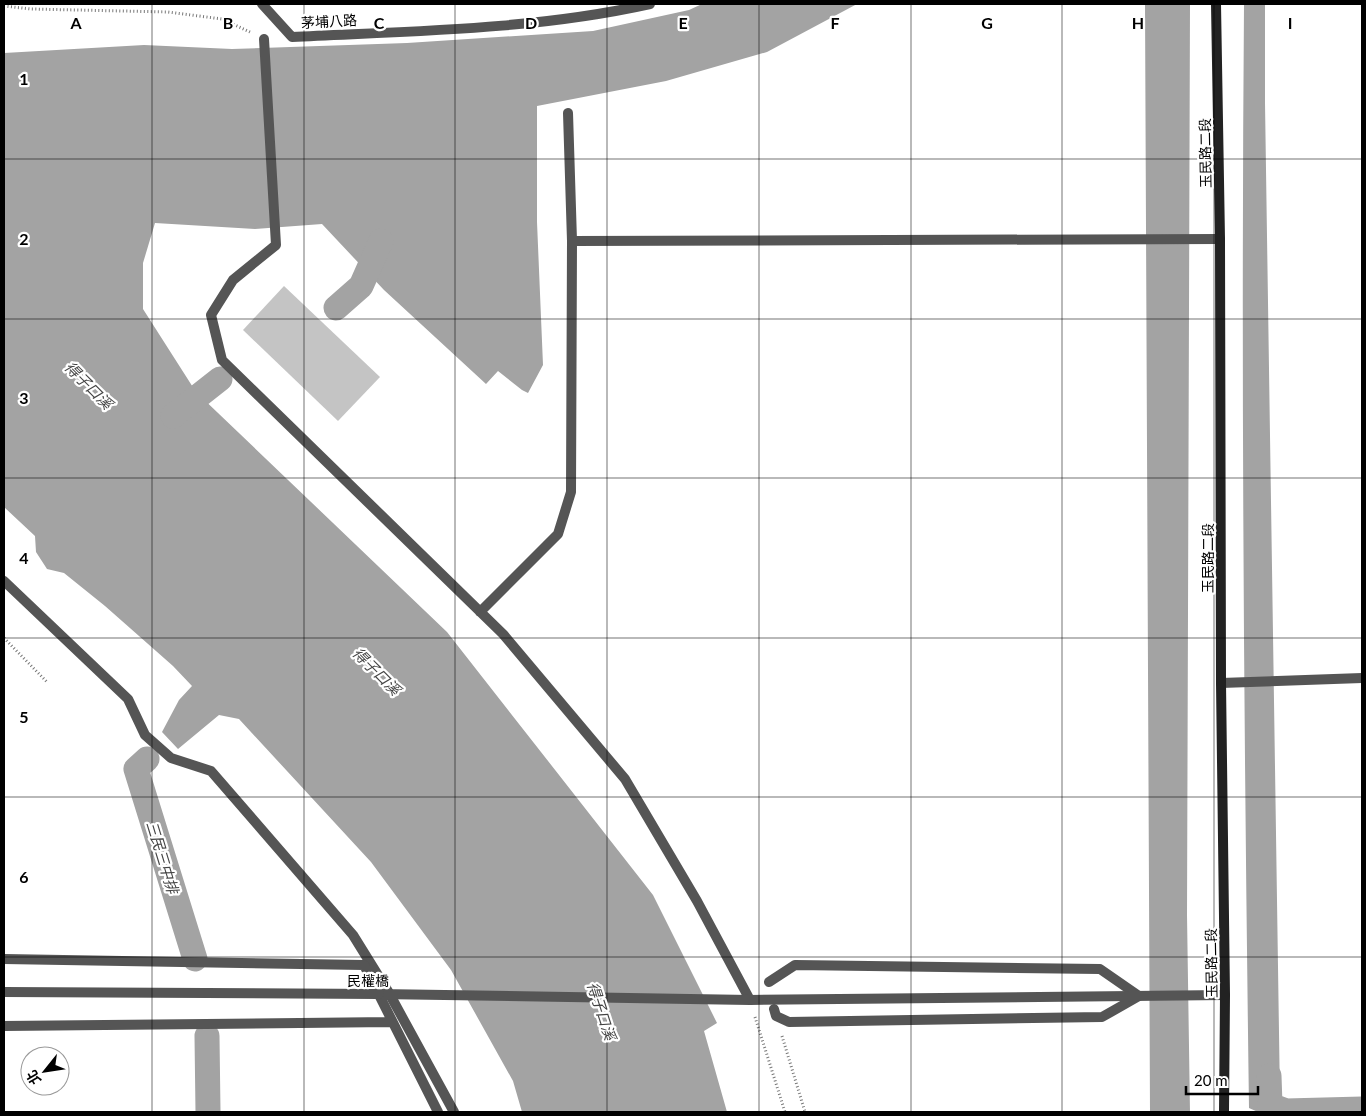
<svg xmlns="http://www.w3.org/2000/svg" width="1366" height="1116" viewBox="0 0 1366 1116" font-family="Lato,'Noto Sans TC',sans-serif">
<style>
.water{fill:#a3a3a3}
.lines{fill:none;stroke-linecap:round;stroke-linejoin:round}
.canal{stroke:#a3a3a3;stroke-width:25}
.building{fill:#c4c4c4}
.path{stroke:#777;stroke-width:3;stroke-dasharray:1 2.5;stroke-linecap:butt}
.lane{stroke:#555;stroke-width:10}
.street{stroke:#555;stroke-width:10}
.secondary{stroke:#222;stroke-width:10}
.street-bridge{stroke:#555;stroke-width:10}
.grid{fill:none;stroke:#000;stroke-width:1;stroke-opacity:0.55}
.labels{text-anchor:middle;dominant-baseline:central;stroke-width:4.5;stroke-linejoin:round;paint-order:stroke}
.street-label{font-size:14px;fill:#000;stroke:#fff}
.water-label{font-size:15px;font-style:italic;fill:#444;stroke:#fff}
.grid-label{font-size:16px;text-anchor:middle;font-weight:bold;fill:#000;stroke:#fff;stroke-width:4.5;stroke-linejoin:round;paint-order:stroke}
</style>
<rect width="100%" height="100%" fill="#fff"/>
<!-- water -->
<path class="water" d="M702,4H857L767,52L666,81L537,106V222L543,365L528,393L522,390L498,371L486,384L384,290L322,224L255,229L155,223L143,263V309L196,392L447,632L653,895L717,1023L704,1031L727,1112H522L513,1081L451,970L371,862L239,719L219,715L178,749L162,732L179,700L192,686L173,666L105,606L64,573L47,569L36,552L35,536L4,507V53L144,45L232,49L407,43L593,31L689,10Z
M1145,4H1190L1187,915L1190,1112H1150Z
M1244,4H1265V103L1280,1099L1269,1112H1258L1249,1108C1244,740 1241,372 1244,4Z"/>
<g class="lines">
<!-- canal -->
<path class="canal" d="M336,308L361,286L381,241
M173,416L220,379
M147,759L136,769L195,959
M207,1036L208,1112
M1269,1076L1270,1105L1286,1111L1362,1109"/>
</g>
<!-- building -->
<path class="building" d="M284,286L380,377L338,421L243,330Z"/>
<g class="lines">
<!-- path -->
<path class="path" d="M4,6L31,9L168,12L222,19L250,32
M4,638L47,682
M755,1017L785,1112
M782,1036L805,1112"/>
<!-- lane -->
<path class="lane" d="M262,4L292,37C411,31 533,30 650,4
M264,39L276,245L233,280L211,315L222,360L503,634L625,779L697,901L750,1000
M568,113L572,241
M4,581L128,699L145,735L171,758L211,771L353,935L389,993L454,1112
M480,612L558,534L571,492L572,241L1220,239
M1221,683L1362,678
M769,982L795,965L1100,969L1139,996L1102,1017L789,1022L776,1016L774,1009"/>
<!-- street -->
<path class="street" d="M4,959L364,965L438,1112
M379,994L750,1000L1225,995
M4,1026L391,1022"/>
<!-- secondary -->
<path class="secondary" d="M1216,4L1220,239L1221,683L1225,995L1224,1112"/>
<!-- street-bridge -->
<path class="street-bridge" d="M4,992L379,994"/>
</g>
<!-- grid -->
<path class="grid" d="M152,4V1112M304,4V1112M455,4V1112M607,4V1112M759,4V1112M911,4V1112M1062,4V1112M1214,4V1112M4,159H1362M4,319H1362M4,478H1362M4,638H1362M4,797H1362M4,957H1362"/>
<g class="labels">
<!-- street labels -->
<g class="street-label">
<text transform="translate(329 21) rotate(-3)">茅埔八路</text>
<text transform="translate(1205 153) rotate(-91)">玉民路二段</text>
<text transform="translate(1207 558) rotate(-90)">玉民路二段</text>
<text transform="translate(1211 963) rotate(-91)">玉民路二段</text>
<text x="368" y="980">民權橋</text>
</g>
<!-- water labels -->
<g class="water-label">
<text transform="translate(89 385) rotate(45)">得子口溪</text>
<text transform="translate(377 671) rotate(45)">得子口溪</text>
<text transform="translate(163 857) rotate(73)">三民三中排</text>
<text transform="translate(602 1011) rotate(72)">得子口溪</text>
</g>
</g>
<g class="grid-label">
<text x="76" y="29">A</text>
<text x="228" y="29">B</text>
<text x="379" y="29">C</text>
<text x="531" y="29">D</text>
<text x="683" y="29">E</text>
<text x="835" y="29">F</text>
<text x="987" y="29">G</text>
<text x="1138" y="29">H</text>
<text x="1290" y="29">I</text>
<text x="24" y="85">1</text>
<text x="24" y="245">2</text>
<text x="24" y="404">3</text>
<text x="24" y="564">4</text>
<text x="24" y="723">5</text>
<text x="24" y="883">6</text>
</g>
<!-- border -->
<rect width="1366" height="1116" fill="none" stroke="#000000" stroke-width="10"/>
<!-- north arrow -->
<g transform="translate(45 1071) rotate(240)"><circle r="24" fill="#ffffff" stroke="#999999"/>
<path d="M0-4L9 19L0 12L-9 19Z" fill="#000000"/>
<text y="-8" font-size="14" font-weight="bold" text-anchor="middle" fill="#000000">北</text>
</g>
<!-- scale -->
<path d="M1186 1086v8h72v-8" fill="none" stroke="#000000" stroke-width="2.5"/>
<text x="1194" y="1086" font-size="15" fill="#000000" stroke="#ffffff" stroke-width="4" paint-order="stroke">20 m</text>
</svg>
